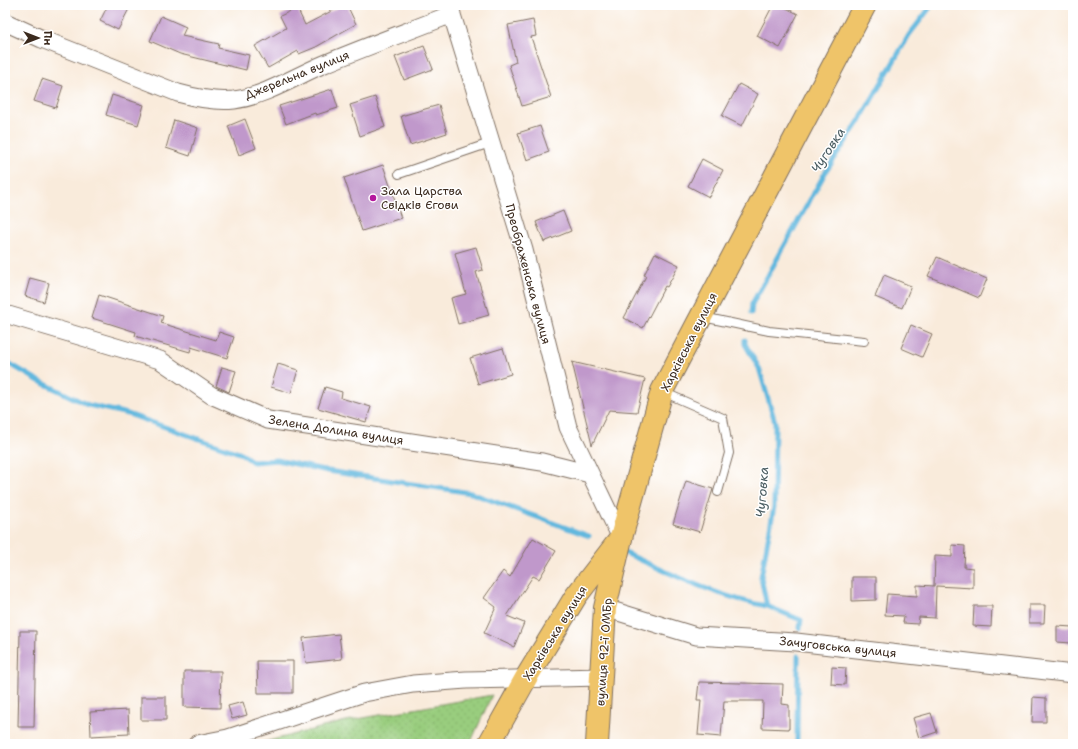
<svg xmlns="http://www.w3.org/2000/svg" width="1078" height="749" viewBox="0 0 1078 749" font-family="'Shantell Sans',sans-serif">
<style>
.park{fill:url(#park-dots);stroke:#6a7c4e}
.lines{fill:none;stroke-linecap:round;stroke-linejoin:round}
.stream{stroke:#62b8de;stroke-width:5}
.building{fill:#c098cb}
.lane-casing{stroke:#7e6e60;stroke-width:10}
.street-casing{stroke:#7e6e60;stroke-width:19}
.primary-casing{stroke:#7e6e60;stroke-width:24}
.highway-casing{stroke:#7e6e60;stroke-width:24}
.lane{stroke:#fff;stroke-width:8}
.street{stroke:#fff;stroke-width:17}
.primary{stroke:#efc469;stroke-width:22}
.highway{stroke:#efc469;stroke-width:22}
.poi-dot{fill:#b5179e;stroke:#fff;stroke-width:1.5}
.labels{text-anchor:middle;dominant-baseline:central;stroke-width:3;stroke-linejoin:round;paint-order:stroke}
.street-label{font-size:12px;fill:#3b2a1e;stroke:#fff}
.poi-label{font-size:12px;fill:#3b2a1e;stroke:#fff;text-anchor:start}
.water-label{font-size:13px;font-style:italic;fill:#495c61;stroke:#fff}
</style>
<defs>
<pattern id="park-dots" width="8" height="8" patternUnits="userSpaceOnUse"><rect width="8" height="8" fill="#99cd7e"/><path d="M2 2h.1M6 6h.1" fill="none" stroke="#85b06c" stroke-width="1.8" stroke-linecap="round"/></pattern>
</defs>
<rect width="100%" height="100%" fill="#fff"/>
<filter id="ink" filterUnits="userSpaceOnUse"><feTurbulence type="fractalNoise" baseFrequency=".025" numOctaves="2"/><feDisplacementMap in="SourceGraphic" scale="8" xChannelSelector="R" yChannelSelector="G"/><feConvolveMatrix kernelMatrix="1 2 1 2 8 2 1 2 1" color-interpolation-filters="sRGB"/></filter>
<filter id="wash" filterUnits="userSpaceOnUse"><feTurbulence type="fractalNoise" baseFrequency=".012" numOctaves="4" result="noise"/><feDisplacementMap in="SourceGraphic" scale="16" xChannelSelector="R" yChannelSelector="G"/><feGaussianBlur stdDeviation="0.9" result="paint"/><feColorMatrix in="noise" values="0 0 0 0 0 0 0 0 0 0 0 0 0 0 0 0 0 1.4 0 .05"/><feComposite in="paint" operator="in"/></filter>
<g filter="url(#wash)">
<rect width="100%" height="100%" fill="#f9ebdb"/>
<!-- park -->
<path class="park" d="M492,695L470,744H257L346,721Z"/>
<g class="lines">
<!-- stream -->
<path class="stream" d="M751,313L752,304L825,173L861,118L909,35L932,5
M745,340V344L759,368L775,422L774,507L761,577L767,606L801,620L800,628
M5,361L39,381L88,405L128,414L202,440L242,454L253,462L277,460L328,471L471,493L589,536
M623,552C670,573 716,597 767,606
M797,744L798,656"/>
</g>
<g id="blocks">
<!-- building -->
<path class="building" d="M108,5H131L118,30L100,21Z
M343,5H347L356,24L316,47L299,54L298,51L268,68L255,46L286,28L280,16L297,8L305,25Z
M773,5H780L798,14L780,48L757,36Z
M161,16L186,27L182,36L219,44L218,48L249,55L246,70L180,54L150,41Z
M533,20L536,36L531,37L551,97L522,106L509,65L516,62L508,25Z
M424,46L433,69L404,80L395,57Z
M42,79L63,86L56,108L34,101Z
M739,84L758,94L742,126L722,116Z
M332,89L338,108L316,115L315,113L286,124L279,106Z
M112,95L144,105L138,125L106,115Z
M375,97L385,127L360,136L350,105Z
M439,105L447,133L410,145L401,116Z
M245,119L256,148L239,155L228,126Z
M174,120L198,128L190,156L166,148Z
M540,126L549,152L527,160L518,133Z
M702,159L723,170L709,197L688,186Z
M383,165L401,218L362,231L344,178Z
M563,211L571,231L544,242L536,222Z
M476,247L483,270L476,272L489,315L458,324L451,298L466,294L455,253Z
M655,253L679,265L667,287L665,286L643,328L624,318L646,276L644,275Z
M937,257L987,279L979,298L928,276Z
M884,275L911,286L902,308L875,297Z
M30,278L49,283L44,302L25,296Z
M99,295L163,316L161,323L216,340L219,332L234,337L227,358L191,347L190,352L135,336L136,332L92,318Z
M911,325L932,334L922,357L901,348Z
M503,348L511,374L478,384L470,358Z
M572,362L645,379L637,412L609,410L592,445Z
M278,364L298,370L291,393L271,387Z
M222,367L236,371L229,392L216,386Z
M325,387L342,392L341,398L371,407L366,422L318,408Z
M686,481L713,489L700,532L673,524Z
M533,538L556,551L539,579L533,576L507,616L524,623L514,647L484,633L496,607L484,598L503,571L510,577Z
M952,545L965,546L964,567L973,568V588L936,586L935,618L919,617L918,624L903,623L904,616L885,615L887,594L917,596V585L934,586L935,556L952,557Z
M852,577H876V600L852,601Z
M1029,605H1045L1044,623H1029Z
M974,606H992L991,627L973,626Z
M1057,626L1072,627L1071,643L1057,642Z
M20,631H36L34,727H18Z
M339,634L342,659L306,663L303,638Z
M257,661H293V693H258Z
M832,667L846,668L845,685L831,684Z
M184,671H221L220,708L184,707Z
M699,682L783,684L782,704L789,705V729L762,728L763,701H724L721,737L698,735L701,700H697Z
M141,697H166V720H141Z
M1033,697L1046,698V722H1032Z
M243,702L247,715L232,719L228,706Z
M128,710L129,734L91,736L90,712Z
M931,713L937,732L919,738L913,718Z"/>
</g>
</g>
<g filter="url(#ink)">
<use href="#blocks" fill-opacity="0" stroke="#7e6e60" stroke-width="1"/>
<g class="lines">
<!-- lane casing -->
<g class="lane-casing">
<path id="lane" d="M399,174L490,143
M703,317L769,331L864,341
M663,392L723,418L729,453L718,492"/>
</g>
<!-- street casing -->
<g class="street-casing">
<path id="street" d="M449,5L524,250L568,427L621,538
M5,22L42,39L178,93C196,98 215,102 234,100C265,96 294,77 322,65C365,47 409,31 452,14
M5,314L160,360L211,395L268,420L542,462L590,474
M605,608L696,636L796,642L1073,674
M197,744L228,738L364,693L413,684L466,680L602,677"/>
</g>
<!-- primary casing -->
<g class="primary-casing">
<path id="primary" d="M489,744L526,678L576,596L621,538"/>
</g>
<!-- highway casing -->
<g class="highway-casing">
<path id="highway" d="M597,744L605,608L621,538L662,391L865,5"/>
</g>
<!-- lane -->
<use href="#lane" class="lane"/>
<!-- street -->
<use href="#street" class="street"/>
<!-- primary -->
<use href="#primary" class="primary"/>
<!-- highway -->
<use href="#highway" class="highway"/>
</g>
</g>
<!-- markers -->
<circle class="poi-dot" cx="373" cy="198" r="4"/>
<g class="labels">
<!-- street labels -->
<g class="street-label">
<text transform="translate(297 75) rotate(-22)">Джерельна вулиця</text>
<text transform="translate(528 274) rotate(75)">Преображенська вулиця</text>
<text transform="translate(689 342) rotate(-63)">Харківська вулиця</text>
<text transform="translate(336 430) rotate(9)">Зелена Долина вулиця</text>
<text transform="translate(555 633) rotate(-58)">Харківська вулиця</text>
<text transform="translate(838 647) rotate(6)">Зачуговська вулиця</text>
<text transform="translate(604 652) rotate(-86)">вулиця 92-ї ОМБр</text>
</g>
<!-- poi labels -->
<g class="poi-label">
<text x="381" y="191">Зала Царства<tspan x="381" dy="14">Свідків Єгови</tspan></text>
</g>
<!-- water labels -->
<g class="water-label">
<text transform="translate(828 150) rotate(-57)">Чуговка</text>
<text transform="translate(762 492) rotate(-86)">Чуговка</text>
</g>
</g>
<!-- margin -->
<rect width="1078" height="749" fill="none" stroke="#fff" stroke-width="20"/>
<!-- north arrow -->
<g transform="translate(38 38) rotate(90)" stroke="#ffffff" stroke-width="3" paint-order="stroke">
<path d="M0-3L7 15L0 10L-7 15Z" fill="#3b2a1e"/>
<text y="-6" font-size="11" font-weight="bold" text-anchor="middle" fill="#3b2a1e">Пн</text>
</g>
</svg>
